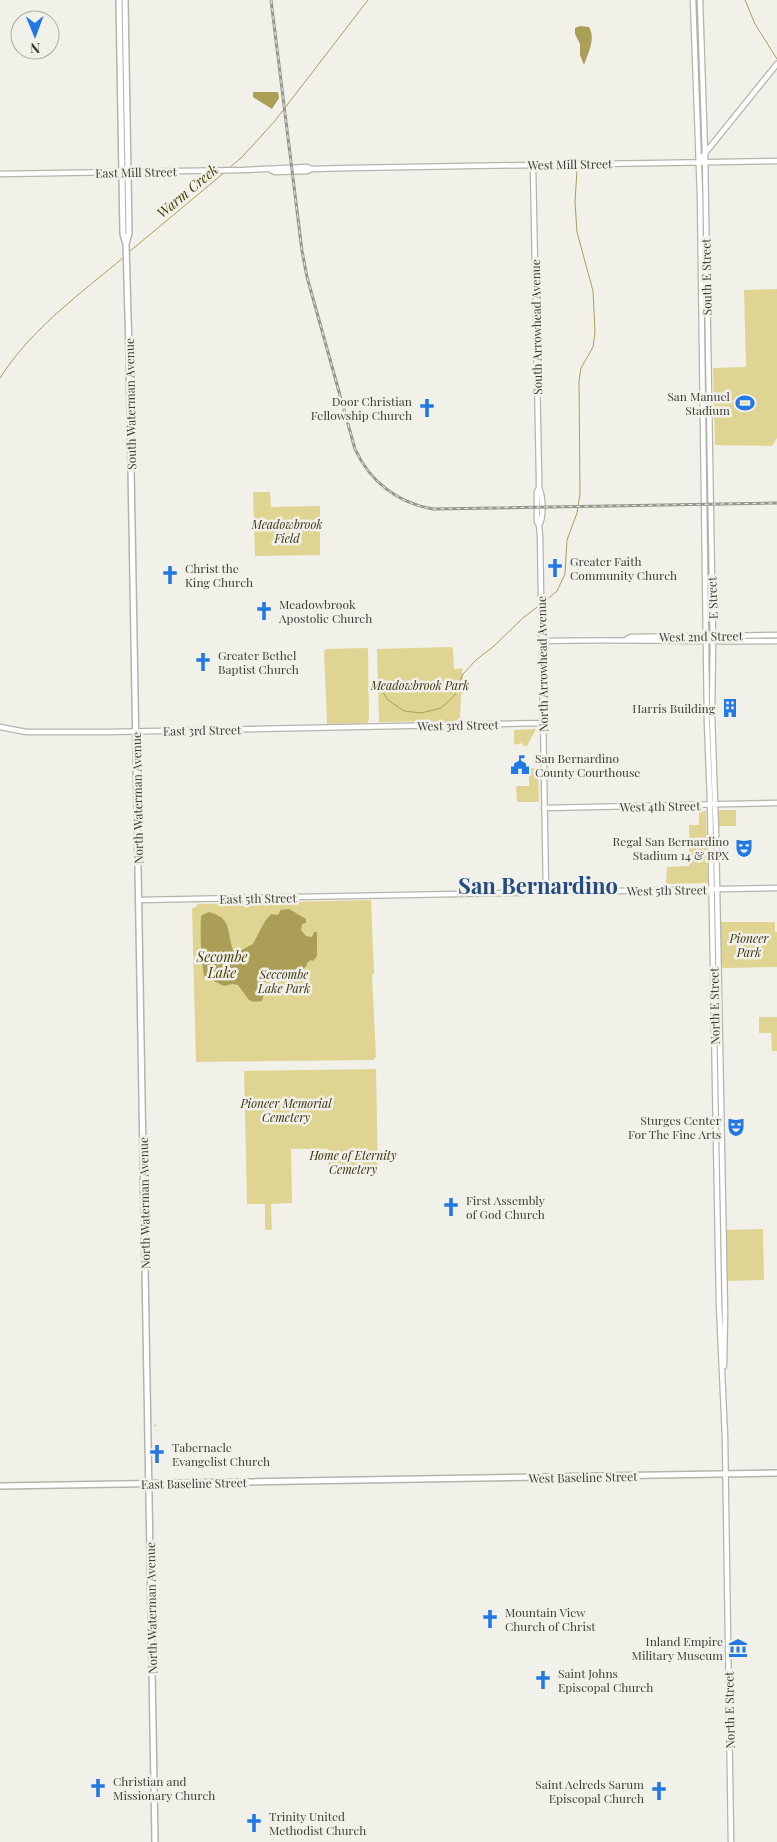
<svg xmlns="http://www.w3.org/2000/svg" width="777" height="1842" viewBox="0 0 777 1842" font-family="'Playfair Display',serif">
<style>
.green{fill:#e0d492}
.water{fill:#ab9e57}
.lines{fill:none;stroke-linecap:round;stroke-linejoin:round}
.stream{stroke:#ab9e57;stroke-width:1}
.secondary-casing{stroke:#b4b3ac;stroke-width:7}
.primary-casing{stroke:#b4b3ac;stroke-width:8}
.secondary{stroke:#fff;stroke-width:4.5}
.primary{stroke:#fff;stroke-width:5}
.rail-casing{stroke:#969590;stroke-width:3}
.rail{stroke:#f2f1e9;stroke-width:1;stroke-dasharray:4;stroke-linecap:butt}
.labels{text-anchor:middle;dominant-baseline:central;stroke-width:5;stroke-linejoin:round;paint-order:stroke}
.street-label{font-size:12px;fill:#3d3d3a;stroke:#f2f1e9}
.poi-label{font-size:12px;fill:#3d3d3a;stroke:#f2f1e9;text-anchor:start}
.park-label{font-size:12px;font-style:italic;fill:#393313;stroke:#f2f1e9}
.water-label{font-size:14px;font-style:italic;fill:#463d01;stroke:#f2f1e9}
.town-label{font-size:22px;font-weight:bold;fill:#244c82;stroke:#f2f1e9}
</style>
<rect width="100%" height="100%" fill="#f2f1e9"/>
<!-- green -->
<path class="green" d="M777,289V438L772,446L715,445L713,368L746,367L744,290Z
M253,492H270L271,507L320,506V555L255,556Z
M451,647L453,649L454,669L462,668L463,693L461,694L460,719L453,721L379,722L377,649Z
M367,648L368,650L369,720L367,723L327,724L324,651L326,649Z
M536,729L527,746H524L521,743L517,745L514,743V730Z
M529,768H538L539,800L538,802H517L516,786H529Z
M720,810H736V826H718V812Z
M699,811H706L708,883L666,884L667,867L689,866V825H699Z
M371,900L374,973L372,975L376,1057L373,1060L196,1062L192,909L197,906V904Z
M721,922H775V932H777V967L724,968L721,966Z
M759,1017H777V1051H772L771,1033H759Z
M376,1069L378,1175L329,1176L328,1149H291L292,1203L271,1204L272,1230H265V1204H247L244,1071Z
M763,1229L764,1280L727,1281L726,1230Z"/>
<!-- water -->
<path class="water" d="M580,26L589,27C596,39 588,53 584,65L580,55V44L575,34V28Z
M253,92H278L279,98L272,109L253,97Z
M289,909L306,919V923L302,924L301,930L306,936L312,937L314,932H317V956L313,961L311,960L307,963V965L297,977L293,979L266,977L263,998L262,1001L254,1002L249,1000L238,985L233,984L224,986L204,976C201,956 200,937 201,917L202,915L209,912C233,919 226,930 233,950L240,951L253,944L265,921L271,914L276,915L279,914L280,910Z"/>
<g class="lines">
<!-- stream -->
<path class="stream" d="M745,0L755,24L777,59
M228,169L242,157L274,122L368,0
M129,252L225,172
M0,378C31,329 80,294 124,257
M543,603L557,591L565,574L567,540L577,513L580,494L579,381L581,368L593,347L595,332L593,291L577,232L575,202L577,170
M378,685L388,700L404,711L421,713L441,708L454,696L463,674L476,660L494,646L524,617L540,605
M155,1425L156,1426"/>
<!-- secondary casing -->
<g class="secondary-casing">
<path id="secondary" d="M693,0L700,196L707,722L710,800L719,1305L725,1437L731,1842
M700,0L705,153L713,642L712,714L716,832L725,1314L724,1366
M698,162L777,64
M533,165L539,477V488L537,492V522L539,525L540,536L546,892
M271,170L275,172L307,171L311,169
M0,174L243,170L307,167L311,169L349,168L777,161
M539,488C543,496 544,518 539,525
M627,639L631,637L777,635
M541,641C620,639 698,642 777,641
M0,727L26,732H109L543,723
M544,808L777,803
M139,900L777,888"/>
</g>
<!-- primary casing -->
<g class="primary-casing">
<path id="primary" d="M119,0L123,234L126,244L129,352L155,1842
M125,0L129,233L126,244
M0,1486L777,1473"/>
</g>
<!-- secondary -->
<use href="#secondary" class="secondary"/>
<!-- primary -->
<use href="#primary" class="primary"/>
<!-- rail casing -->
<g class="rail-casing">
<path id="rail" d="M271,0L302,251L307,277L355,449C370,482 398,503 433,509L777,503"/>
</g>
<!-- rail -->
<use href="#rail" class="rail"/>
</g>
<!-- icons -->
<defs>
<g id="stadium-bare" transform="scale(1.5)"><path d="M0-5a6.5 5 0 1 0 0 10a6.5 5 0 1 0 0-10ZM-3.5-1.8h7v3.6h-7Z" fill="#2279e3" stroke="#f2f1e9" stroke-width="2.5" paint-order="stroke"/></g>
<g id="church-bare" transform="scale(1.5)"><path d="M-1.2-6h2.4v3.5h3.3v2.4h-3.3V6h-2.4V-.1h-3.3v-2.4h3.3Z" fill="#2279e3" stroke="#f2f1e9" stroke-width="2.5" paint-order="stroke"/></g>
<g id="building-bare" transform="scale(1.5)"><path d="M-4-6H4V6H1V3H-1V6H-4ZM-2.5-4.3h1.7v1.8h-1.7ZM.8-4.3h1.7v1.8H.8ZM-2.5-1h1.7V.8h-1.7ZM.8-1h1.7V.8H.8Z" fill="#2279e3" stroke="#f2f1e9" stroke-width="2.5" paint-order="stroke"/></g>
<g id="civic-bare" transform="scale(1.5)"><path d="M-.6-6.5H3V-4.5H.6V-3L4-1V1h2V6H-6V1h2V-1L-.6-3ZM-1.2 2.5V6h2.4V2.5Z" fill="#2279e3" stroke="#f2f1e9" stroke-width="2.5" paint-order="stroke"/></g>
<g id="theatre-bare" transform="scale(1.5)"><path d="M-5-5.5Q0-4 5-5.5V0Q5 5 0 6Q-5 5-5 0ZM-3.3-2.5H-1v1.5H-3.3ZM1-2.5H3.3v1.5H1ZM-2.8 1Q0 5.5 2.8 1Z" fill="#2279e3" stroke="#f2f1e9" stroke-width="2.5" paint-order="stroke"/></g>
<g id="museum-bare" transform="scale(1.5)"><path d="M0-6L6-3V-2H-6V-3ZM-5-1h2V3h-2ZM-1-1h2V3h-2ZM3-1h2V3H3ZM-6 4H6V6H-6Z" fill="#2279e3" stroke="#f2f1e9" stroke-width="2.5" paint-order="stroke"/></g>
</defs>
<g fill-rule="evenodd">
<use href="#stadium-bare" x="745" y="403"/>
<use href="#church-bare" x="427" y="408"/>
<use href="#church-bare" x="555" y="568"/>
<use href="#church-bare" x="170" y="575"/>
<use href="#church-bare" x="264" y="611"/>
<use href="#church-bare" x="203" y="662"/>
<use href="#building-bare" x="730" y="708"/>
<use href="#civic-bare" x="520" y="765"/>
<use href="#theatre-bare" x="744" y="848"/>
<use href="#theatre-bare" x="736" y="1127"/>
<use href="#church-bare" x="451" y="1207"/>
<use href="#church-bare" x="157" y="1454"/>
<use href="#church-bare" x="490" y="1619"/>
<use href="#museum-bare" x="738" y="1648"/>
<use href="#church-bare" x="543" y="1680"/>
<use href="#church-bare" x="98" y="1788"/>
<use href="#church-bare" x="659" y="1791"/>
<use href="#church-bare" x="254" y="1823"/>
</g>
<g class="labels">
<!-- street labels -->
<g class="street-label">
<text transform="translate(570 164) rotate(-1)">West Mill Street</text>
<text transform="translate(136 172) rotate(-1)">East Mill Street</text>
<text transform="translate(706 277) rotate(-91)">South E Street</text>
<text transform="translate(536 327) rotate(-91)">South Arrowhead Avenue</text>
<text transform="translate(130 404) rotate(-91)">South Waterman Avenue</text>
<text transform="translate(712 598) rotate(-92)">E Street</text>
<text transform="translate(701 636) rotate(-1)">West 2nd Street</text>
<text transform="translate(542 664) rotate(-91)">North Arrowhead Avenue</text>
<text transform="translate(458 725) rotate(-1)">West 3rd Street</text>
<text transform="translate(202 730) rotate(-1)">East 3rd Street</text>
<text transform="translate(137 798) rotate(-91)">North Waterman Avenue</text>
<text transform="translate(660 806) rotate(-1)">West 4th Street</text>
<text transform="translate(667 890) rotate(-1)">West 5th Street</text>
<text transform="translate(258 898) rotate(-1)">East 5th Street</text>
<text transform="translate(714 1006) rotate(-91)">North E Street</text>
<text transform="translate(144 1203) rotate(-91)">North Waterman Avenue</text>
<text transform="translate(583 1477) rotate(-1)">West Baseline Street</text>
<text transform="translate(194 1483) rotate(-1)">East Baseline Street</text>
<text transform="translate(151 1608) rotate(-91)">North Waterman Avenue</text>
<text transform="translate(729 1710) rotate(-91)">North E Street</text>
</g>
<!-- poi labels -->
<g class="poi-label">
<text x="730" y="396" text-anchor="end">San Manuel<tspan x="730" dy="14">Stadium</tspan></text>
<text x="412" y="401" text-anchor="end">Door Christian<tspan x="412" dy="14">Fellowship Church</tspan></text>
<text x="570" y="561">Greater Faith<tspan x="570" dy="14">Community Church</tspan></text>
<text x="185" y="568">Christ the<tspan x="185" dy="14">King Church</tspan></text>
<text x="279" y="604">Meadowbrook<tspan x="279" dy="14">Apostolic Church</tspan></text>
<text x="218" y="655">Greater Bethel<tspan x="218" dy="14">Baptist Church</tspan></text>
<text x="715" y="708" text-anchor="end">Harris Building</text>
<text x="535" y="758">San Bernardino<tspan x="535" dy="14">County Courthouse</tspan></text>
<text x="729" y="841" text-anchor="end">Regal San Bernardino<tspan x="729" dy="14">Stadium 14 &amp; RPX</tspan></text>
<text x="721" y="1120" text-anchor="end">Sturges Center<tspan x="721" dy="14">For The Fine Arts</tspan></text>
<text x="466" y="1200">First Assembly<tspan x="466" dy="14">of God Church</tspan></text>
<text x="172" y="1447">Tabernacle<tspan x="172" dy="14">Evangelist Church</tspan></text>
<text x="505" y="1612">Mountain View<tspan x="505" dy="14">Church of Christ</tspan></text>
<text x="723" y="1641" text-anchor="end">Inland Empire<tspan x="723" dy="14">Military Museum</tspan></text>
<text x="558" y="1673">Saint Johns<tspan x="558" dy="14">Episcopal Church</tspan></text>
<text x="113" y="1781">Christian and<tspan x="113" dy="14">Missionary Church</tspan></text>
<text x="644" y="1784" text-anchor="end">Saint Aelreds Sarum<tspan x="644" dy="14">Episcopal Church</tspan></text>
<text x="269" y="1816">Trinity United<tspan x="269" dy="14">Methodist Church</tspan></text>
</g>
<!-- park labels -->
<g class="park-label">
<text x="287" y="524">Meadowbrook<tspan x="287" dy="14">Field</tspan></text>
<text x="420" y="685">Meadowbrook Park</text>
<text x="749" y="938">Pioneer<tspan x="749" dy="14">Park</tspan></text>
<text x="284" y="974">Seccombe<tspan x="284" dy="14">Lake Park</tspan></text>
<text x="286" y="1103">Pioneer Memorial<tspan x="286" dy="14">Cemetery</tspan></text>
<text x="353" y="1155">Home of Eternity<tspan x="353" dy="14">Cemetery</tspan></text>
</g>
<!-- water labels -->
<g class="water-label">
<text transform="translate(187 191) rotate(-40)">Warm Creek</text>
<text x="222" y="956">Secombe<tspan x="222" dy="16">Lake</tspan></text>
</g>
<!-- town labels -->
<g class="town-label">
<text x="538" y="885">San Bernardino</text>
</g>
</g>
<!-- north arrow -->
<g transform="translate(35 35) rotate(179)"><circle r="24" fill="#f2f1e9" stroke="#aaa9a3"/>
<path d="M0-4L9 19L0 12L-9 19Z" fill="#2279e3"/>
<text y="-8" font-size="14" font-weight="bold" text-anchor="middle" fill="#3d3d3a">N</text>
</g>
</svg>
